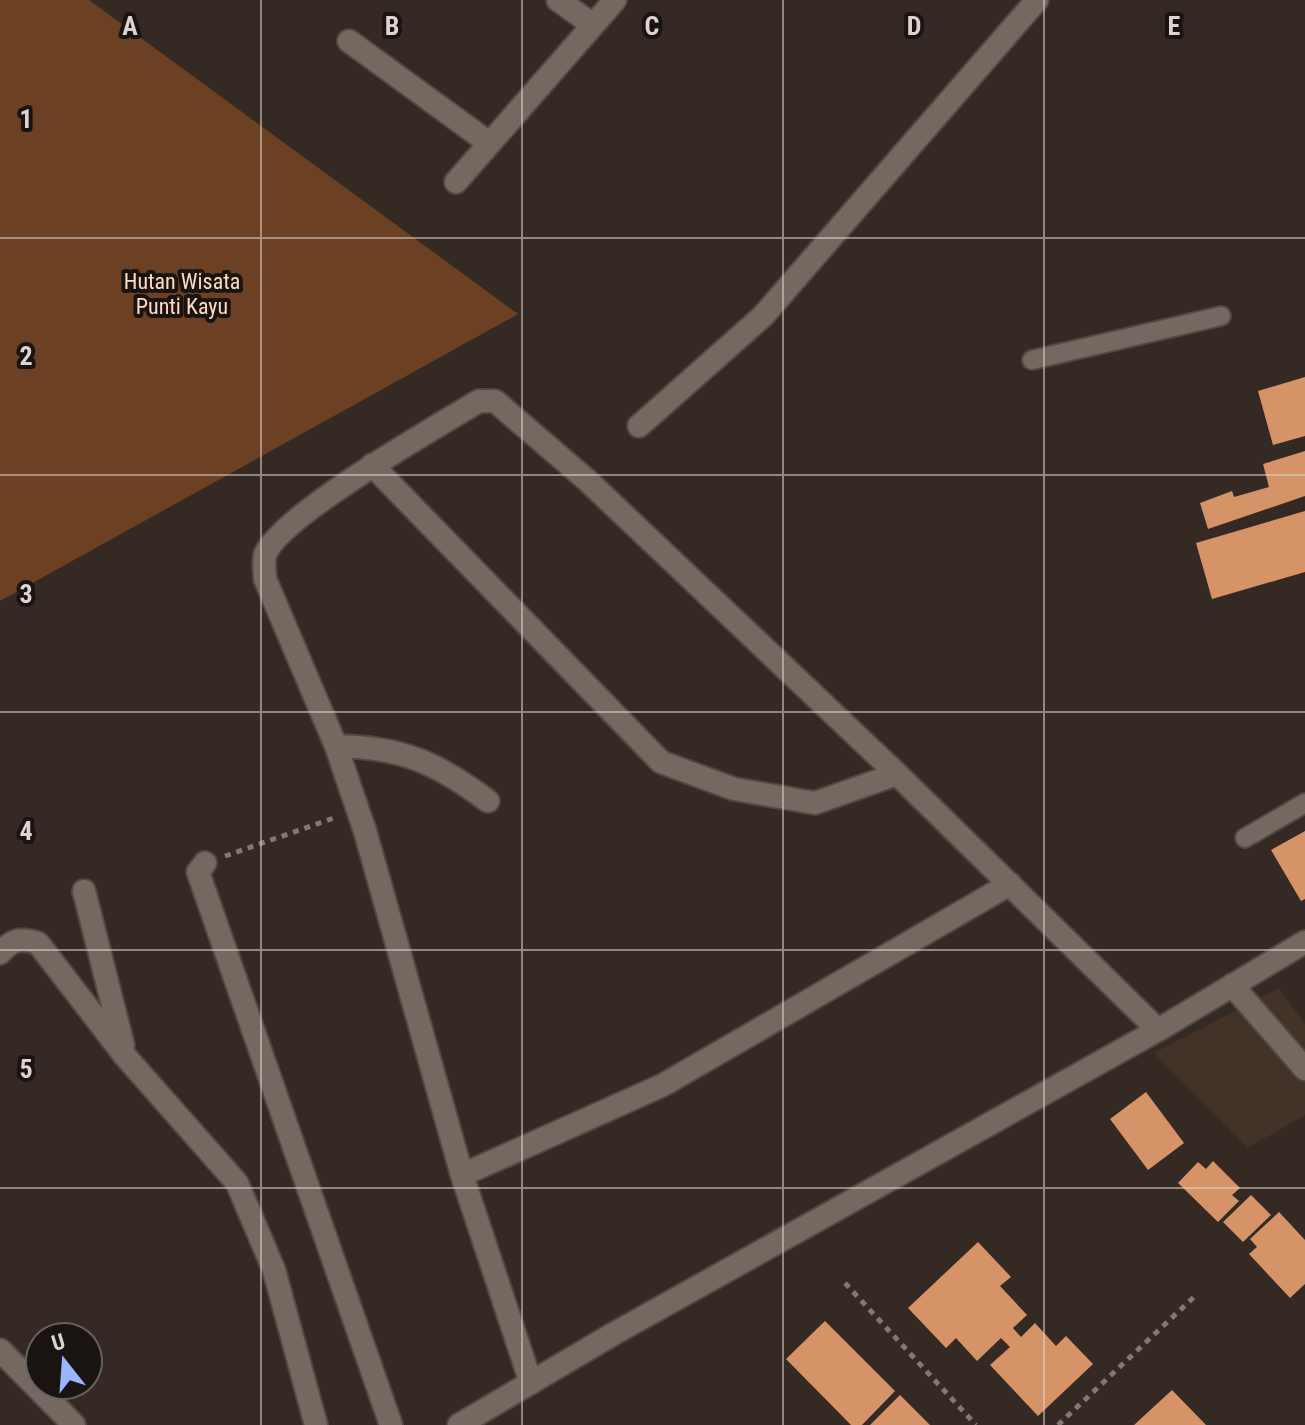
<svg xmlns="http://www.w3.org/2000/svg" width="1305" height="1425" viewBox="0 0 1305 1425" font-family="'Roboto Condensed',sans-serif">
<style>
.built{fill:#433227}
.green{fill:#6c4022}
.building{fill:#d69368}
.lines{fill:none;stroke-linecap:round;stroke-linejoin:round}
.service-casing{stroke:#524843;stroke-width:22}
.minor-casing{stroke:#524843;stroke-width:26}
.path{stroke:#837974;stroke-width:5;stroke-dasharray:6 6;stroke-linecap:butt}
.service{stroke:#756860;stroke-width:18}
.minor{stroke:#756860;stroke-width:22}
.grid{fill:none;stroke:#dcd4d0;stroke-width:2;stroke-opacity:0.55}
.labels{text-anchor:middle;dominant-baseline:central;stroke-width:8;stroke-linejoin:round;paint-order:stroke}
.park-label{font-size:22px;fill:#ffd9c2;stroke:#191411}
.grid-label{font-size:26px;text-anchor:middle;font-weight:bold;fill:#dcd4d0;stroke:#191411;stroke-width:8;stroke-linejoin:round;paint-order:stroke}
</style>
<rect width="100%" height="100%" fill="#352a23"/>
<!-- built -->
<path class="built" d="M1279,988L1305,1024V1115L1248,1148L1154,1053Z"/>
<!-- green -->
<path class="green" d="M0,0H89L518,314L0,601Z"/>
<!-- building -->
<path class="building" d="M1305,377V436L1273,445L1258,391Z
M1305,451V496L1208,529L1200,503L1232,491L1234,497L1269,487L1263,464Z
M1305,511V572L1212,599L1196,543Z
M1305,831V899L1301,901L1271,850Z
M1146,1092L1184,1143L1148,1170L1110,1119Z
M1213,1161L1240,1188L1232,1195L1239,1201L1218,1222L1178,1183L1198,1162L1206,1169Z
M1251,1195L1271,1215L1243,1242L1223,1222Z
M1279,1212L1305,1240V1284L1290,1298L1249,1254L1257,1247L1250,1239Z
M978,1242L1011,1277L1000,1286L1027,1315L1013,1328L1021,1337L1035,1323L1056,1346L1066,1336L1093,1364L1038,1416L990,1365L1010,1347L1001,1338L977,1361L956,1338L946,1348L908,1308Z
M825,1321L895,1391L862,1425H851L786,1359Z
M1172,1390L1206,1425H1134Z
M900,1395L930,1425H870Z"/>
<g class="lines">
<!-- service casing -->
<g class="service-casing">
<path id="service" d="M1032,360L1221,316
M1245,838L1305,803"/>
</g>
<!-- minor casing -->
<g class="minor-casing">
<path id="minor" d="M558,0L593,25
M349,41L489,143
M456,182L615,0
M639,426L763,316L1037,0
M372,465L661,762L734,789L815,803L897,774
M336,746C401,747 436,762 488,801
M205,863L198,872L391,1425
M84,891L123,1045
M0,953C13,939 20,938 38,943L125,1056L237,1183L274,1270L316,1425
M1232,985L1305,1069
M462,1175L663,1085L1010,884
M0,1350L74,1425
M531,1383L462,1175L365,831L336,746L265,579C265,572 263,561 265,555C278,517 439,425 479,401H495L588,481L897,774L1158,1030
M459,1425L615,1333L1158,1030L1305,942"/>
</g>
<!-- path -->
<path class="path" d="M225,856L337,817
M845,1283L976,1425
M1058,1425L1195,1296"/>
<!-- service -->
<use href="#service" class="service"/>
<!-- minor -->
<use href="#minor" class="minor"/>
</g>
<!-- grid -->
<path class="grid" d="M261,0V1425M522,0V1425M783,0V1425M1044,0V1425M0,238H1305M0,475H1305M0,712H1305M0,950H1305M0,1188H1305"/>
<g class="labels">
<!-- park labels -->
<g class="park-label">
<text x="182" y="281">Hutan Wisata<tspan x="182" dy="25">Punti Kayu</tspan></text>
</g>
</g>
<g class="grid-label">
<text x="130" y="35">A</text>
<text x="392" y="35">B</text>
<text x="652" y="35">C</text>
<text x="914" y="35">D</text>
<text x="1174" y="35">E</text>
<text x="26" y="128">1</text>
<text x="26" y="365">2</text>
<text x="26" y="603">3</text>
<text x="26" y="840">4</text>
<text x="26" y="1078">5</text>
</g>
<!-- north arrow -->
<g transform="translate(64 1361) rotate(343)"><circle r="38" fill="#191411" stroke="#67615d" stroke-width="2"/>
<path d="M0-6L14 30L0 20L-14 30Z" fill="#9ab5fd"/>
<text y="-12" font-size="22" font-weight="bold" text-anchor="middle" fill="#dcd4d0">U</text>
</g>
</svg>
